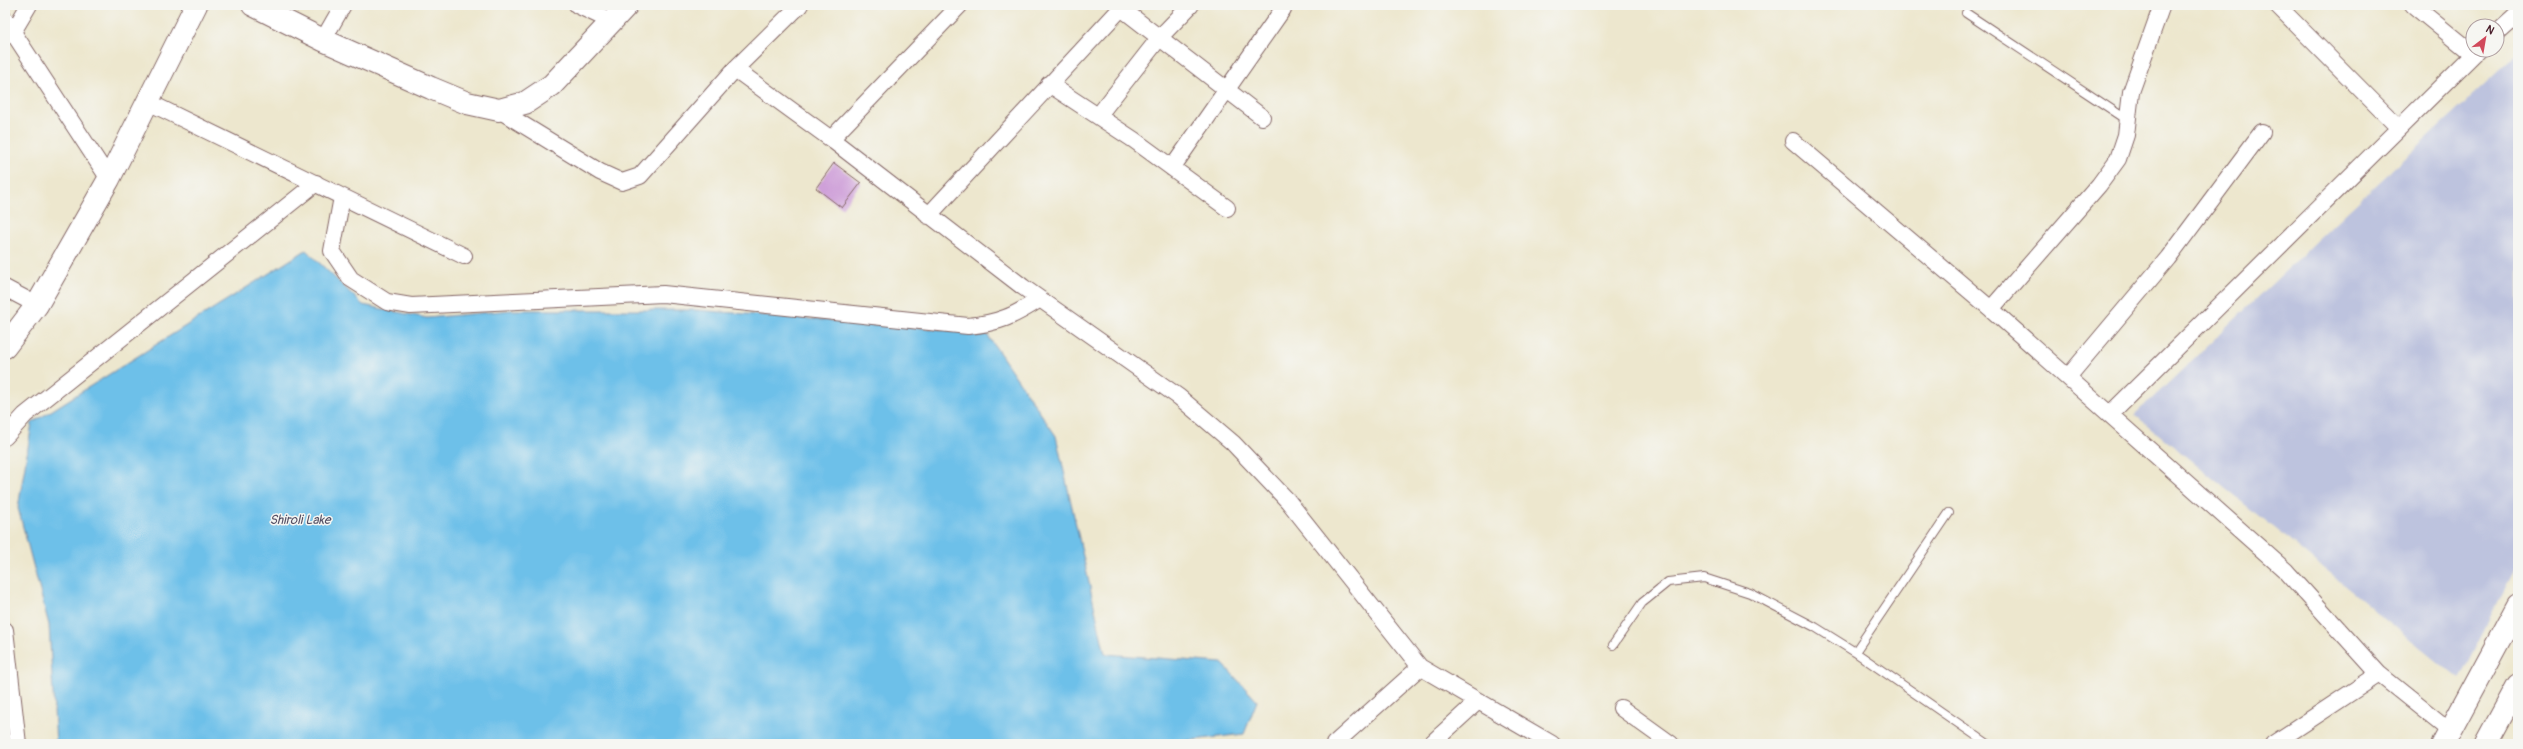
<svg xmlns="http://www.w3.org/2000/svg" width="2523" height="749" viewBox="0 0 2523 749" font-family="Pangolin,sans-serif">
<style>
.industrial{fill:#bdc3de}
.water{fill:#6dc0e9;stroke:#5c708a}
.building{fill:#cfa0d9}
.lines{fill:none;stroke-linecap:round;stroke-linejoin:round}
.lane-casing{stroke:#836564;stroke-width:10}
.street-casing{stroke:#836564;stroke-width:18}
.secondary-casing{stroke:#836564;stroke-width:24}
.highway-casing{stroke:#836564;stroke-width:24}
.lane{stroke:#fff;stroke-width:8}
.street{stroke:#fff;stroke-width:16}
.secondary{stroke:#fff;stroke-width:22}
.highway{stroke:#fff;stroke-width:22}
.labels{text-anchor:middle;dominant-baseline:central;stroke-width:3;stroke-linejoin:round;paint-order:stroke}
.water-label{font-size:13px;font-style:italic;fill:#544f64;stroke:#f6f6f2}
</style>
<rect width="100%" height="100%" fill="#f6f6f2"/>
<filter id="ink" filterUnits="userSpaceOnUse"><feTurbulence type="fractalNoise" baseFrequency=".025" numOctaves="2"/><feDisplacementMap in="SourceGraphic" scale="8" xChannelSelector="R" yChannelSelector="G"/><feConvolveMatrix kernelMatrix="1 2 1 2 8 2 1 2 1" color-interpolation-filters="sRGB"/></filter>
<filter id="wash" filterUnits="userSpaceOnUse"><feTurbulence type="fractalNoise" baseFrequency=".012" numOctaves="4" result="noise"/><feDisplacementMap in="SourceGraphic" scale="16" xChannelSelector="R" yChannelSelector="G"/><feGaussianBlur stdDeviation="0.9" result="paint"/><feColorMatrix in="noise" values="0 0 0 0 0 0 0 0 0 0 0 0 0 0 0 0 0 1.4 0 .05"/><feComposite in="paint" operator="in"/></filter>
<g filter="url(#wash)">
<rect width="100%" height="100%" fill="#ede7ce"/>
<!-- industrial -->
<path class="industrial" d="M2518,54V563L2459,679L2135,415L2347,212Z"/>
<!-- water -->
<path class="water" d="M306,250L363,305L427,318L511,310H696L986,333L1056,436L1105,654L1222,663L1257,701L1244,734L1159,744H56L49,625L18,508L32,423Z"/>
<g id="blocks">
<!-- building -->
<path class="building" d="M834,163L861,183L842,208L816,188Z"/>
</g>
</g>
<g filter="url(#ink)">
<use href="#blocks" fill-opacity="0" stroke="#836564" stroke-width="1"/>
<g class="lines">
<!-- lane casing -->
<g class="lane-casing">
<path id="lane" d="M1966,13L2126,119
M1613,645L1642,603L1668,582L1704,578L1750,593L1815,627L1855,652L1988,744
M1855,652L1949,513"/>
</g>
<!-- street casing -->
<g class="street-casing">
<path id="street" d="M577,5L611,21
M2277,5L2399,128
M2413,5L2473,54
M1121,8L1262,117
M5,20L109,179
M13,32L29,5
M2497,33L2518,14
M323,40L343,5
M735,69L831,139L1023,287L1179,397L1233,443L1288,501L1420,667L1552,744
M1049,84L1134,140L1227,208
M146,101L464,256
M499,110L600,172L622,182L640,176L735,69L800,5
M1098,116L1160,37L1191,5
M831,139L960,5
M1793,141L1991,309L2286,571L2379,674L2450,731
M1172,168L1283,9
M342,197L332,251L351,279L387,302L411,306L663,294L968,326C999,323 1014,316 1040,299
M928,216L1124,5
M5,288L37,305
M1991,309L2099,185L2118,159L2126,135L2131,92L2162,5
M2068,377L2168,258L2262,132
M2110,414L2478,50
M5,437L25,415L316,183
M5,630L18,744
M1621,708L1671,744
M1334,744L1420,667
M1431,744L1478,701
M2273,744L2379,674"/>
</g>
<!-- secondary casing -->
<g class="secondary-casing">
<path id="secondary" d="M253,5L323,40L431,88L467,103L499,110L525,103L552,85L627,5
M5,347L37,305L109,179L196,5"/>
</g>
<!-- highway casing -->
<g class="highway-casing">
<path id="highway" d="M2443,744L2518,605
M2486,744L2518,685"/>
</g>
<!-- lane -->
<use href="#lane" class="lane"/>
<!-- street -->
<use href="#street" class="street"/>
<!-- secondary -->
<use href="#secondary" class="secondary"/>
<!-- highway -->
<use href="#highway" class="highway"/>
</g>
</g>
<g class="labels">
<!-- water labels -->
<g class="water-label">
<text x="300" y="520">Shiroli Lake</text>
</g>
</g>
<!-- margin -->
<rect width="2523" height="749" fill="none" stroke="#f6f6f2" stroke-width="20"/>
<!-- north arrow -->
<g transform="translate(2485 38) rotate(31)"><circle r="19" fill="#f6f6f2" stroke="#b1a0a2"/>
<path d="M0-3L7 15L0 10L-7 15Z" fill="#d1495b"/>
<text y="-6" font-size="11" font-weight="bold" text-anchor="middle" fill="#4a1f2b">N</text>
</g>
</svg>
